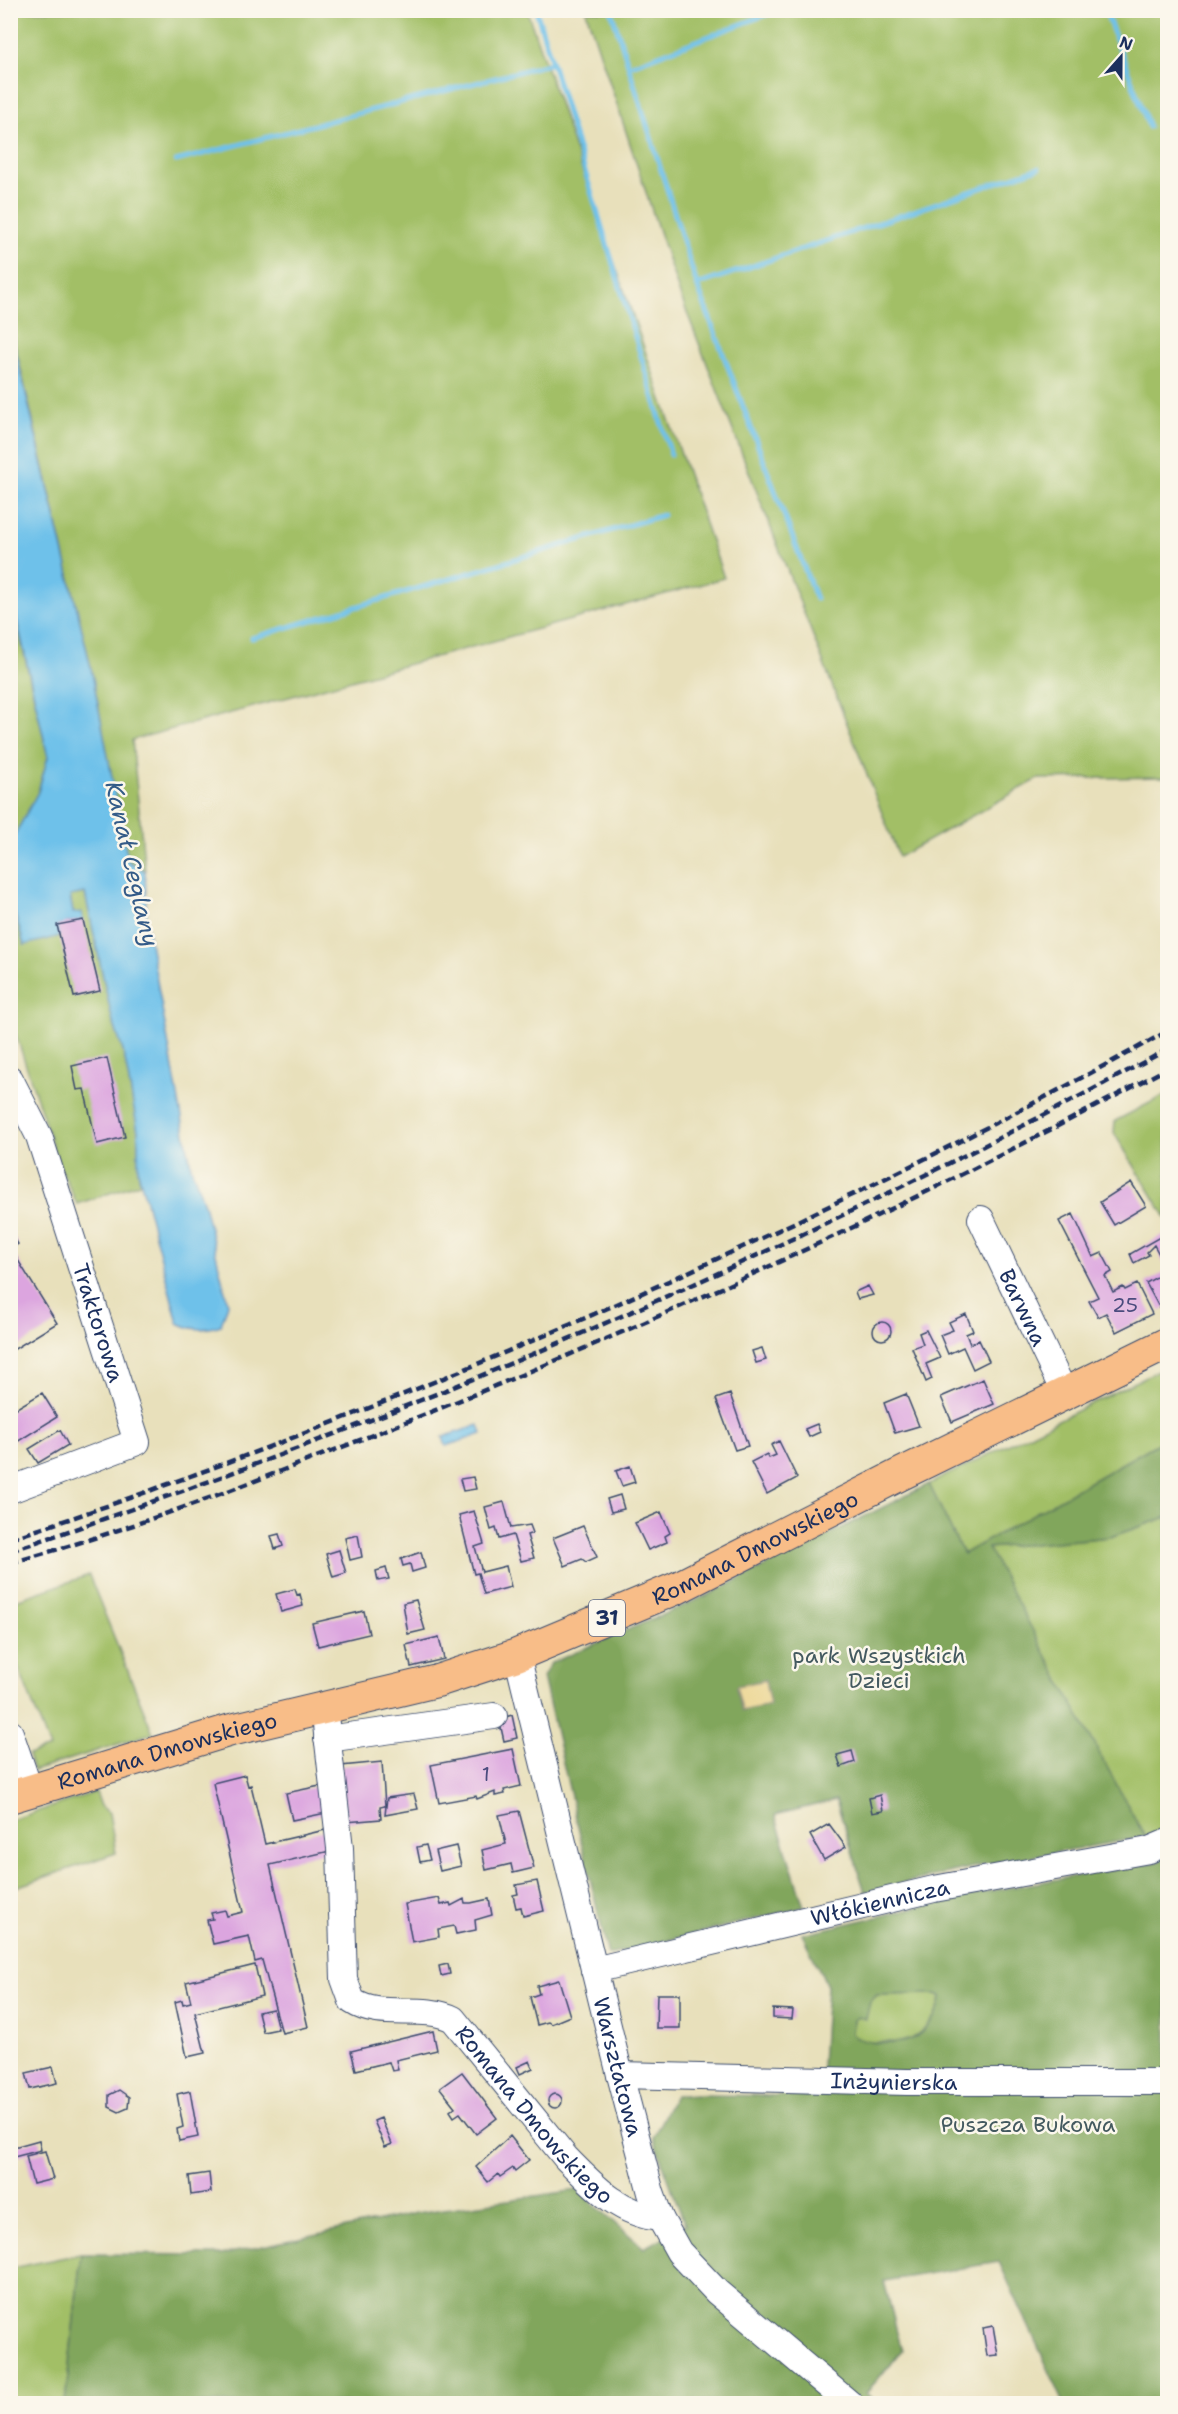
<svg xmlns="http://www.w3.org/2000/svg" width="1178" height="2414" viewBox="0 0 1178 2414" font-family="'Shantell Sans',sans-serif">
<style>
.green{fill:#a2bf66;stroke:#5e7762;stroke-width:1.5}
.forest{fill:#81a65b;stroke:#4e6a5c;stroke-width:1.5;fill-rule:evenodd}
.sand{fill:#eeda9e;stroke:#84847e;stroke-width:1.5}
.water{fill:#6ec1ea;stroke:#4478a4;stroke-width:1.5}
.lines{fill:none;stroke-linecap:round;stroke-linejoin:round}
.stream{stroke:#6ec1ea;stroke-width:5}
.building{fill:#dca5df}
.minor-casing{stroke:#3a4a6c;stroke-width:28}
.major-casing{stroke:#3a4a6c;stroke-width:34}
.minor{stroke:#fff;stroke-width:26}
.major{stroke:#f8bd88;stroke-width:32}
.rail{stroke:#1b2f5e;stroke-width:4.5;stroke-dasharray:9 4.5;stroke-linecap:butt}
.labels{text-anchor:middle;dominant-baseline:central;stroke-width:5;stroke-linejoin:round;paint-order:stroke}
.number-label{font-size:20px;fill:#4b4c7e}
.shield{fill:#fbf7ec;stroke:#5e6b89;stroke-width:1.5}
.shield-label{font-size:21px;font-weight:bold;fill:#1b2f5e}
.street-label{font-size:22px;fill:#1b2f5e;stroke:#fbf7ec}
.park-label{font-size:22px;fill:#445a60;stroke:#fbf7ec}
.water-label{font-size:24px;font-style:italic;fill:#345b88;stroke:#fbf7ec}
</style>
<rect width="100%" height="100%" fill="#fbf7ec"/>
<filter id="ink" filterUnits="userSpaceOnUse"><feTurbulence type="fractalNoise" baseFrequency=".0167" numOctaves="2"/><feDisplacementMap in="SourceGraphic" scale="12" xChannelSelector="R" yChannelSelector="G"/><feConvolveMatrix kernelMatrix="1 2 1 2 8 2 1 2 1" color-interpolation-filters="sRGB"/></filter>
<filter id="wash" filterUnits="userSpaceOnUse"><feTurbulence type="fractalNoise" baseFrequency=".008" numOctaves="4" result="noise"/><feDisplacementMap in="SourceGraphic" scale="24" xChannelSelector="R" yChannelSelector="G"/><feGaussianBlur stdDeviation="1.35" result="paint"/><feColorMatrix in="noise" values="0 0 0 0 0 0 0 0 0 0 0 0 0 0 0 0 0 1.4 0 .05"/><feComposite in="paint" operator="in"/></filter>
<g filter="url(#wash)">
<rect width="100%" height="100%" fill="#e8e0bb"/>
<!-- green -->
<path class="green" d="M10,11H527L724,578L132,740L145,871L128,861L91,668L11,327Z
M586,11H1167V777L1038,779L899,857L679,292Z
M10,593L48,757L38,792L11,842Z
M85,893L112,1018L124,1054L138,1131V1171L140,1183L77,1204L59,1165L11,1020L10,900L24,944L73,913L70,895Z
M1167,1094V1219L1114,1133L1115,1121Z
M1167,1366V1438L963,1554L929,1484Z
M1167,1517V1828L1145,1837L987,1548L1110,1537Z
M89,1575L153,1733L33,1771L28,1755L50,1748L11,1649L10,1602Z
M96,1792L101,1806L109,1813L116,1853L16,1887L11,1870V1820Z
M936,1994L941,1996C941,2013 922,2037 905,2041C898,2043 889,2042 882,2042C869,2042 861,2044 852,2034L853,2020L877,1995Z
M81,2254L65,2403L11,2404V2268Z"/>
<!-- forest -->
<path class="forest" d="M1167,1438V1517L1110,1537L988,1548L1145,1837L987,1864L865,1892L836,1800L775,1815L804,1907L608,1955L543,1677L551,1663L710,1594L929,1484L963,1554Z
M1167,1857V2403H1064L999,2262L884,2281L902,2351L866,2393L877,2403L65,2404L81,2254L221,2255L416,2213L578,2190L644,2248L685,2225L653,2137L675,2095L820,2096L827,1986L802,1934L990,1891L1156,1862ZM936,1994L941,1996C941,2011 927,2030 914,2038C902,2046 861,2045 852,2034L853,2020L858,2017L866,2019L870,2002L877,1995Z"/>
<!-- sand -->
<path class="sand" d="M765,1680L770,1705L742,1711L736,1686Z"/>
<!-- water -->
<path class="water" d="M10,327L91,668L128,861L145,871L147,926L191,1167L204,1204L228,1304L221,1325C205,1330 193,1331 178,1323L138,1171V1131L124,1054L112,1018L85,893L70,896L73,913L82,912L83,920L58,925L60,936L24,945L11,900V842L38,792L48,757L11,593Z
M479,1425L482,1434L446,1446L443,1437Z"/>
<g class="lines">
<!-- stream -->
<path class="stream" d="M536,10L671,455
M611,10L697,285L816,599
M1105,10L1149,127
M629,66L779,10
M176,161L552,63
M697,285L1039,168
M252,638L663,515"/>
</g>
<g id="blocks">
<!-- building -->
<path class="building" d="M83,920L100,991L74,997L57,925Z
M107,1058L125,1137L97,1144L84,1089L77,1090L72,1066Z
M1131,1182L1146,1206L1114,1225L1100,1202Z
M1073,1214L1093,1257L1102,1253L1112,1272L1105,1276L1113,1292L1123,1287L1125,1290L1137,1284L1152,1314L1116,1332L1106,1313L1098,1317L1089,1301L1098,1297L1059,1221Z
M1165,1234L1167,1239V1269L1154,1245L1147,1252L1149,1255L1134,1263L1130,1254Z
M12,1235L18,1244L11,1249L57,1323L13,1350L10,1346V1236Z
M1167,1271V1307L1161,1311L1146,1283Z
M868,1286L873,1295L858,1299L855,1292Z
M966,1314L973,1331L966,1334L970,1344L979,1340L989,1361L973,1369L963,1347L948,1354L940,1335L953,1330L949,1322Z
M873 1331a9 9 0 1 1 18 0a9 9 0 1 1-18 0Z
M926,1330L940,1358L926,1364L932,1379L926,1382L912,1348L923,1344L919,1333Z
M762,1348L766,1360L756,1363L752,1351Z
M983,1379L994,1404L952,1422L941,1397Z
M42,1393L57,1417L17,1442L13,1435L10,1437V1412Z
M730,1394L748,1446L735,1450L716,1399Z
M906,1394L919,1426L895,1433L884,1403Z
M817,1424L820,1432L809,1437L805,1429Z
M60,1430L68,1445L38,1463L29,1449Z
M779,1441L797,1478L767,1494L751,1462L767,1454L769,1458L776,1455L771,1445Z
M630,1466L635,1482L622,1486L616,1471Z
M473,1477L476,1489L463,1491L460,1479Z
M620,1495L624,1509L611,1512L607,1499Z
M504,1502L511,1528L530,1525L533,1533L527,1535L534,1558L521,1561L513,1535L499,1539L496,1528L491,1530L485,1507Z
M474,1511L484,1544L475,1547L482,1572L506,1566L511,1587L484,1594L478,1573L474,1574L459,1515Z
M661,1512L670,1533L665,1536L667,1542L648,1550L635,1523Z
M583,1526L597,1557L586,1562L582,1559L565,1566L553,1538Z
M279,1534L283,1546L275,1549L271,1536Z
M358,1535L362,1557L350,1560L345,1538Z
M339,1550L346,1573L333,1577L326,1554Z
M421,1552L425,1568L412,1572L410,1564L403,1566L401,1559Z
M386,1568L389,1579L378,1581L376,1571Z
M295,1589L297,1595L300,1594L303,1606L281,1612L276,1594Z
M416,1600L425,1630L408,1634L403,1603Z
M364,1611L369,1634L318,1646L312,1623Z
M439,1637L444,1659L411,1667L406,1645Z
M512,1715L517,1738L504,1741L499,1719Z
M513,1749L521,1786L504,1790L505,1794L495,1796V1792L477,1799L476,1796L439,1803L431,1765Z
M852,1751L855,1762L841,1767L837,1755Z
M382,1762L385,1806L380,1807L381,1819L346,1822L341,1766Z
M245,1775L248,1786L251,1785L265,1844L325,1830L330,1851L270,1865L308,2027L282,2033L262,1960L255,1962L249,1936L213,1944L207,1920L213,1919L211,1913L225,1910L227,1916L243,1912L213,1783Z
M325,1785L331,1812L292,1820L286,1793Z
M414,1794L418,1809L385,1815L387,1798Z
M880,1795L883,1811L872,1813L869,1798Z
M519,1811L534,1868L513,1873L511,1864L486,1870L482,1850L506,1844L499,1815Z
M829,1824L846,1847L824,1860L810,1835Z
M426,1845L430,1860L420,1862L417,1847Z
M456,1846L461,1866L440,1871L435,1851Z
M537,1881L544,1911L523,1916L521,1907L516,1908L513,1895L518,1894L516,1885Z
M439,1898L441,1905L450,1903L451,1906L464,1899L465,1903H471L489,1899L492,1915L475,1920L476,1930L456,1934L454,1926L438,1929L439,1937L412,1942L405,1904Z
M448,1964L450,1974L441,1976L439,1966Z
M255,1965L262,1996L195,2013L205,2053L187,2057L175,2002L182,2000L183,2004L191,2002L186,1982Z
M559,1980L570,2016L551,2024L548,2022L537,2025L530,1997L539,1994L537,1986Z
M657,1994H680V2028H656Z
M273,2009L278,2029L263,2032L258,2012Z
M773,2009L793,2010L792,2019L773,2018Z
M433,2031L437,2050L396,2060L398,2070L392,2071L389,2062L356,2070L351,2051Z
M530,2061L533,2068L520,2074L517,2067Z
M53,2067L57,2083L30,2089L26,2073Z
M462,2072L497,2118L476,2134L460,2113L454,2117L450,2111L455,2107L440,2088Z
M119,2090L129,2097L128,2108L119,2112L109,2107V2095Z
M190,2091L198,2137L179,2141L177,2129L183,2127L177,2094Z
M548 2101a7 7 0 1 1 14 0a7 7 0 1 1-14 0Z
M381,2118L392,2144L385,2147L374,2121Z
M510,2136L529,2160L515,2171L513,2168L500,2177L498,2174L488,2182L476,2167Z
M39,2140L41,2150L10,2158V2148Z
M45,2151L53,2179L33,2184L26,2156Z
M209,2173L211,2192L191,2195L189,2176Z
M993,2326L998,2355L987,2356L983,2328Z"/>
</g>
</g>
<g filter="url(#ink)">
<use href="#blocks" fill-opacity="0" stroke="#3a4a6c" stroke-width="1.5"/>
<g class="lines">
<!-- minor casing -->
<g class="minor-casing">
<g id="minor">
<path id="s1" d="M10,1079L39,1136L137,1442L10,1490"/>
<path id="s2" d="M981,1219L1065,1394"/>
<path id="s3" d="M517,1655L620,2075L651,2193L660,2218L679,2252L717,2292L850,2404"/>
<path id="s4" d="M324,1707L340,1848L344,1979L352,2001C382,2021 421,2003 453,2019L566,2158C594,2186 619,2214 660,2218"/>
<path d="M10,1733L30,1791"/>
<path d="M327,1739L494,1716"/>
<path id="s5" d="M594,1970L934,1889L1149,1850L1168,1842"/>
<path id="s6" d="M620,2075L907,2082H1168"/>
</g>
</g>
<!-- major casing -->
<g class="major-casing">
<g id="major">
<path id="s7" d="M10,1797L231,1730L437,1681L517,1655L677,1588L899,1475L1168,1343"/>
</g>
</g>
<!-- minor -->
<use href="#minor" class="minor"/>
<!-- major -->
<use href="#major" class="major"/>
<!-- rail -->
<path class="rail" d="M10,1539C412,1405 797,1235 1168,1031
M10,1551C410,1417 797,1251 1168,1049
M10,1563C142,1527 271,1475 398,1425C661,1321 918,1202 1168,1068"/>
</g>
</g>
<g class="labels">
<!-- number labels -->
<g class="number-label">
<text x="1125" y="1305">25</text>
<text x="486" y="1774">1</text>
</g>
<!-- shield labels -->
<rect class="shield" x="589" y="1600" width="36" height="36" rx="4.5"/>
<g class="shield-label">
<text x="607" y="1618">31</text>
</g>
<!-- street labels -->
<g class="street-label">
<text stroke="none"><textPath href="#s2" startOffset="98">Barwna</textPath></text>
<text stroke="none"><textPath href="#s1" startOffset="260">Traktorowa</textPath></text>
<text stroke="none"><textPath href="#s7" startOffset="788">Romana Dmowskiego</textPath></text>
<text stroke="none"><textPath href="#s7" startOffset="164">Romana Dmowskiego</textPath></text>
<text stroke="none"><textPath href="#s5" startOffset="294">Włókiennicza</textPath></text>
<text stroke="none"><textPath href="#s3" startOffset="424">Warsztatowa</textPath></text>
<text stroke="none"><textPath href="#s6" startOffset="274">Inżynierska</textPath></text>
<text stroke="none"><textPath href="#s4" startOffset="526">Romana Dmowskiego</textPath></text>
</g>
<!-- park labels -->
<g class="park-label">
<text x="879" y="1655">park Wszystkich<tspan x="879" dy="25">Dzieci</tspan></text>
<text x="1028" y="2124">Puszcza Bukowa</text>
</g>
<!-- water labels -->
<g class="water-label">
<text transform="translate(132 864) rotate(77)">Kanał Ceglany</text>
</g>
</g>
<!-- margin -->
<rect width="1178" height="2414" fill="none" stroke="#fbf7ec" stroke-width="36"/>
<!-- north arrow -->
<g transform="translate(1121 57) rotate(21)" stroke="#fbf7ec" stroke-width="4.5" paint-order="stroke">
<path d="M0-4.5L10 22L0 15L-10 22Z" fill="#1b2f5e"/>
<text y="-9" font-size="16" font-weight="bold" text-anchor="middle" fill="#1b2f5e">N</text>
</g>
</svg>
